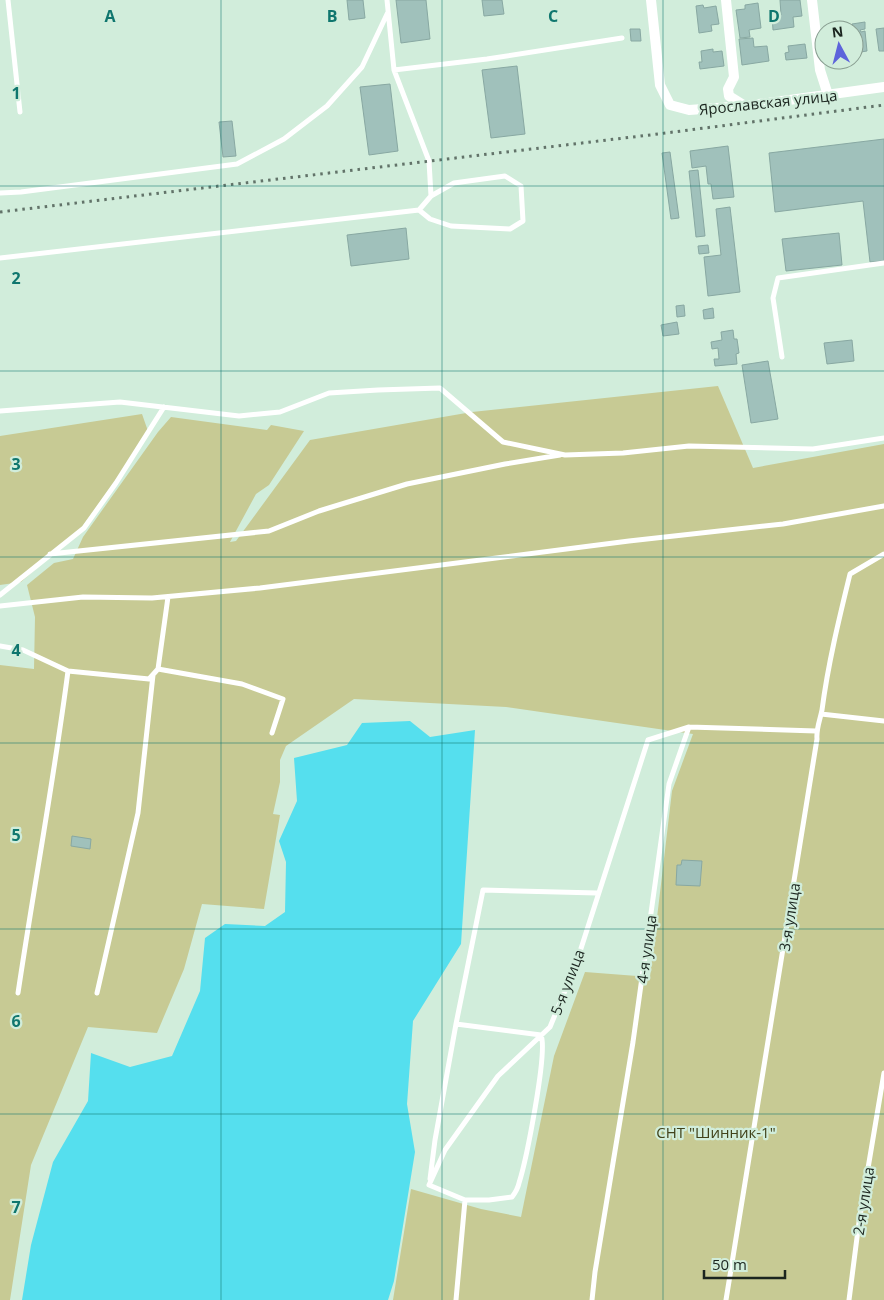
<svg xmlns="http://www.w3.org/2000/svg" width="884" height="1300" viewBox="0 0 884 1300" font-family="'Open Sans',sans-serif">
<style>
.green{fill:#c7ca94}
.water{fill:#55dfee}
.building{fill:#a0c1bb;stroke:#88a8a2}
.lines{fill:none;stroke-linecap:round;stroke-linejoin:round}
.service{stroke:#fff;stroke-width:5}
.minor{stroke:#fff;stroke-width:10}
.rail{stroke:#627369;stroke-width:3;stroke-dasharray:2.5 5;stroke-linecap:butt}
.grid{fill:none;stroke:#0f766e;stroke-width:1;stroke-opacity:0.55}
.labels{text-anchor:middle;dominant-baseline:central;stroke-width:4.5;stroke-linejoin:round;paint-order:stroke}
.street-label{font-size:15px;fill:#1b251f;stroke:#d1eddb}
.park-label{font-size:15px;fill:#41421a;stroke:#d1eddb}
.grid-label{font-size:16px;text-anchor:middle;font-weight:bold;fill:#0f766e;stroke:#d1eddb;stroke-width:4.5;stroke-linejoin:round;paint-order:stroke}
</style>
<rect width="100%" height="100%" fill="#d1eddb"/>
<!-- green -->
<path class="green" d="M718,386L753,468L884,444V1300H393L411,1189L481,1209L521,1217L554,1056L585,972L650,977L672,791L693,734L506,707L354,699L286,746L280,760V782L273,814L280,815L264,909L202,904L184,969L157,1033L88,1027L31,1165L10,1300H0V665L34,669L35,617L27,585L54,563L73,559L83,537L158,432L171,417L267,430L271,425L304,431L269,485L256,494L230,542L236,541L310,440L472,412Z
M142,414L149,434L80,530L21,582L0,585V436Z"/>
<!-- water -->
<path class="water" d="M410,721L430,737L475,730L461,944L413,1021L407,1104L415,1152L394,1281L388,1300H22L31,1245L53,1162L88,1101L91,1053L130,1067L172,1056L200,991L205,938L225,924L265,926L285,912L286,862L279,841L297,801L294,758L347,745L362,723Z"/>
<!-- building -->
<path class="building" d="M347,0H363L365,18L349,20Z
M396,0H426L430,39L401,43Z
M482,0H502L504,14L484,16Z
M780,0H800L802,16L793,17L794,27L773,30L772,16L781,15Z
M758,3L761,28L749,30L750,37L740,38L736,10L745,9V5Z
M703,5L704,8L716,6L719,24L711,25L712,31L699,33L696,6Z
M865,22V29L860,30L861,32L865,31L867,51L854,53V30L852,24Z
M884,28V51H879L876,29Z
M630,29H640L641,41H631Z
M753,38L754,47L767,46L769,61L742,65L739,39Z
M805,44L807,58L786,60L785,53L789,52L788,46Z
M713,49V52L722,51L724,66L700,69L699,62H702L701,51Z
M517,66L525,134L491,138L482,70Z
M390,84L398,151L369,155L360,87Z
M232,121L236,156L223,157L219,122Z
M884,139V261L870,262L863,201L775,212L769,153Z
M728,146L734,197L713,199L711,184H708L706,166L692,168L690,151Z
M670,152L679,218L671,219L662,153Z
M698,170L705,236L696,237L689,171Z
M730,207L740,292L708,296L704,257L721,255L716,209Z
M406,228L409,259L351,266L347,235Z
M839,233L842,265L786,271L782,239Z
M708,245L709,253L699,254L698,246Z
M684,305L685,316L677,317L676,306Z
M713,308L714,318L704,319L703,310Z
M677,322L679,334L663,336L661,325Z
M733,330L734,339H737L739,353L736,354L737,364L715,366L714,359H719L718,348L712,349L711,342L722,340L721,332Z
M852,340L854,361L827,364L824,343Z
M768,361L778,419L751,423L742,365Z
M72,836L91,839L90,849L71,846Z
M682,860L702,861L700,886L676,885L677,865H681Z"/>
<g class="lines">
<!-- service -->
<path class="service" d="M8,0L20,112
M387,0L394,70L429,161L431,196
M394,70L487,59L622,38
M0,193L21,192L237,164L284,139L327,106L362,67L388,12
M0,258L419,210L431,196L454,183L505,176L521,186L523,221L510,229L451,226L430,219L419,210
M782,357L773,298L778,278L884,263
M0,411L120,402L239,416L280,412L329,393L378,390L440,388L503,442L565,455L623,453L689,446L813,449L884,438
M50,554L269,531L319,511L407,484L505,464L560,455
M0,595L84,528L116,483L164,407
M0,606L83,597L152,598L260,588L629,541L783,524L884,506
M0,646L23,650L68,671L149,679L158,669L242,684L283,699L272,733
M158,669L168,597
M821,714L884,721
M18,993C34,886 54,779 68,671
M97,993L138,813L153,675
M456,1024L483,890L597,893
M430,1179L435,1140L456,1024L541,1035C548,1052 526,1161 519,1183C518,1188 515,1193 512,1197L489,1200H465
M456,1300L465,1200L429,1185L445,1150L498,1076L550,1027L576,964L648,740L689,727
M592,1300L595,1272L633,1042L669,784L689,727L816,731
M726,1300L817,739C816,729 820,720 822,710C828,664 839,619 850,574L884,554
M849,1300L859,1222L884,1073"/>
<!-- minor -->
<path class="minor" d="M651,0L660,85L670,105L689,110L745,106L884,87
M726,0L734,77L728,89L729,96L745,106
M812,0L820,70L828,95"/>
<!-- rail -->
<path class="rail" d="M0,212L658,134L884,105"/>
</g>
<!-- grid -->
<path class="grid" d="M221,0V1300M442,0V1300M663,0V1300M0,186H884M0,371H884M0,557H884M0,743H884M0,929H884M0,1114H884"/>
<g class="labels">
<!-- street labels -->
<g class="street-label">
<text transform="translate(768 102) rotate(-6)">Ярославская улица</text>
<text transform="translate(789 917) rotate(-81)">3-я улица</text>
<text transform="translate(646 949) rotate(-82)">4-я улица</text>
<text transform="translate(567 982) rotate(-69)">5-я улица</text>
<text transform="translate(863 1201) rotate(-81)">2-я улица</text>
</g>
<!-- park labels -->
<g class="park-label">
<text x="716" y="1132">СНТ "Шинник-1"</text>
</g>
</g>
<g class="grid-label">
<text x="110" y="22">A</text>
<text x="332" y="22">B</text>
<text x="553" y="22">C</text>
<text x="774" y="22">D</text>
<text x="16" y="99">1</text>
<text x="16" y="284">2</text>
<text x="16" y="470">3</text>
<text x="16" y="656">4</text>
<text x="16" y="841">5</text>
<text x="16" y="1027">6</text>
<text x="16" y="1213">7</text>
</g>
<!-- north arrow -->
<g transform="translate(839 45) rotate(353)"><circle r="24" fill="#d1eddb" stroke="#889d90"/>
<path d="M0-4L9 19L0 12L-9 19Z" fill="#5d63db"/>
<text y="-8" font-size="14" font-weight="bold" text-anchor="middle" fill="#1b251f">N</text>
</g>
<!-- scale -->
<path d="M704 1270v8h81v-8" fill="none" stroke="#1b251f" stroke-width="2.5"/>
<text x="712" y="1270" font-size="15" fill="#1b251f" stroke="#d1eddb" stroke-width="4" paint-order="stroke">50 m</text>
</svg>
